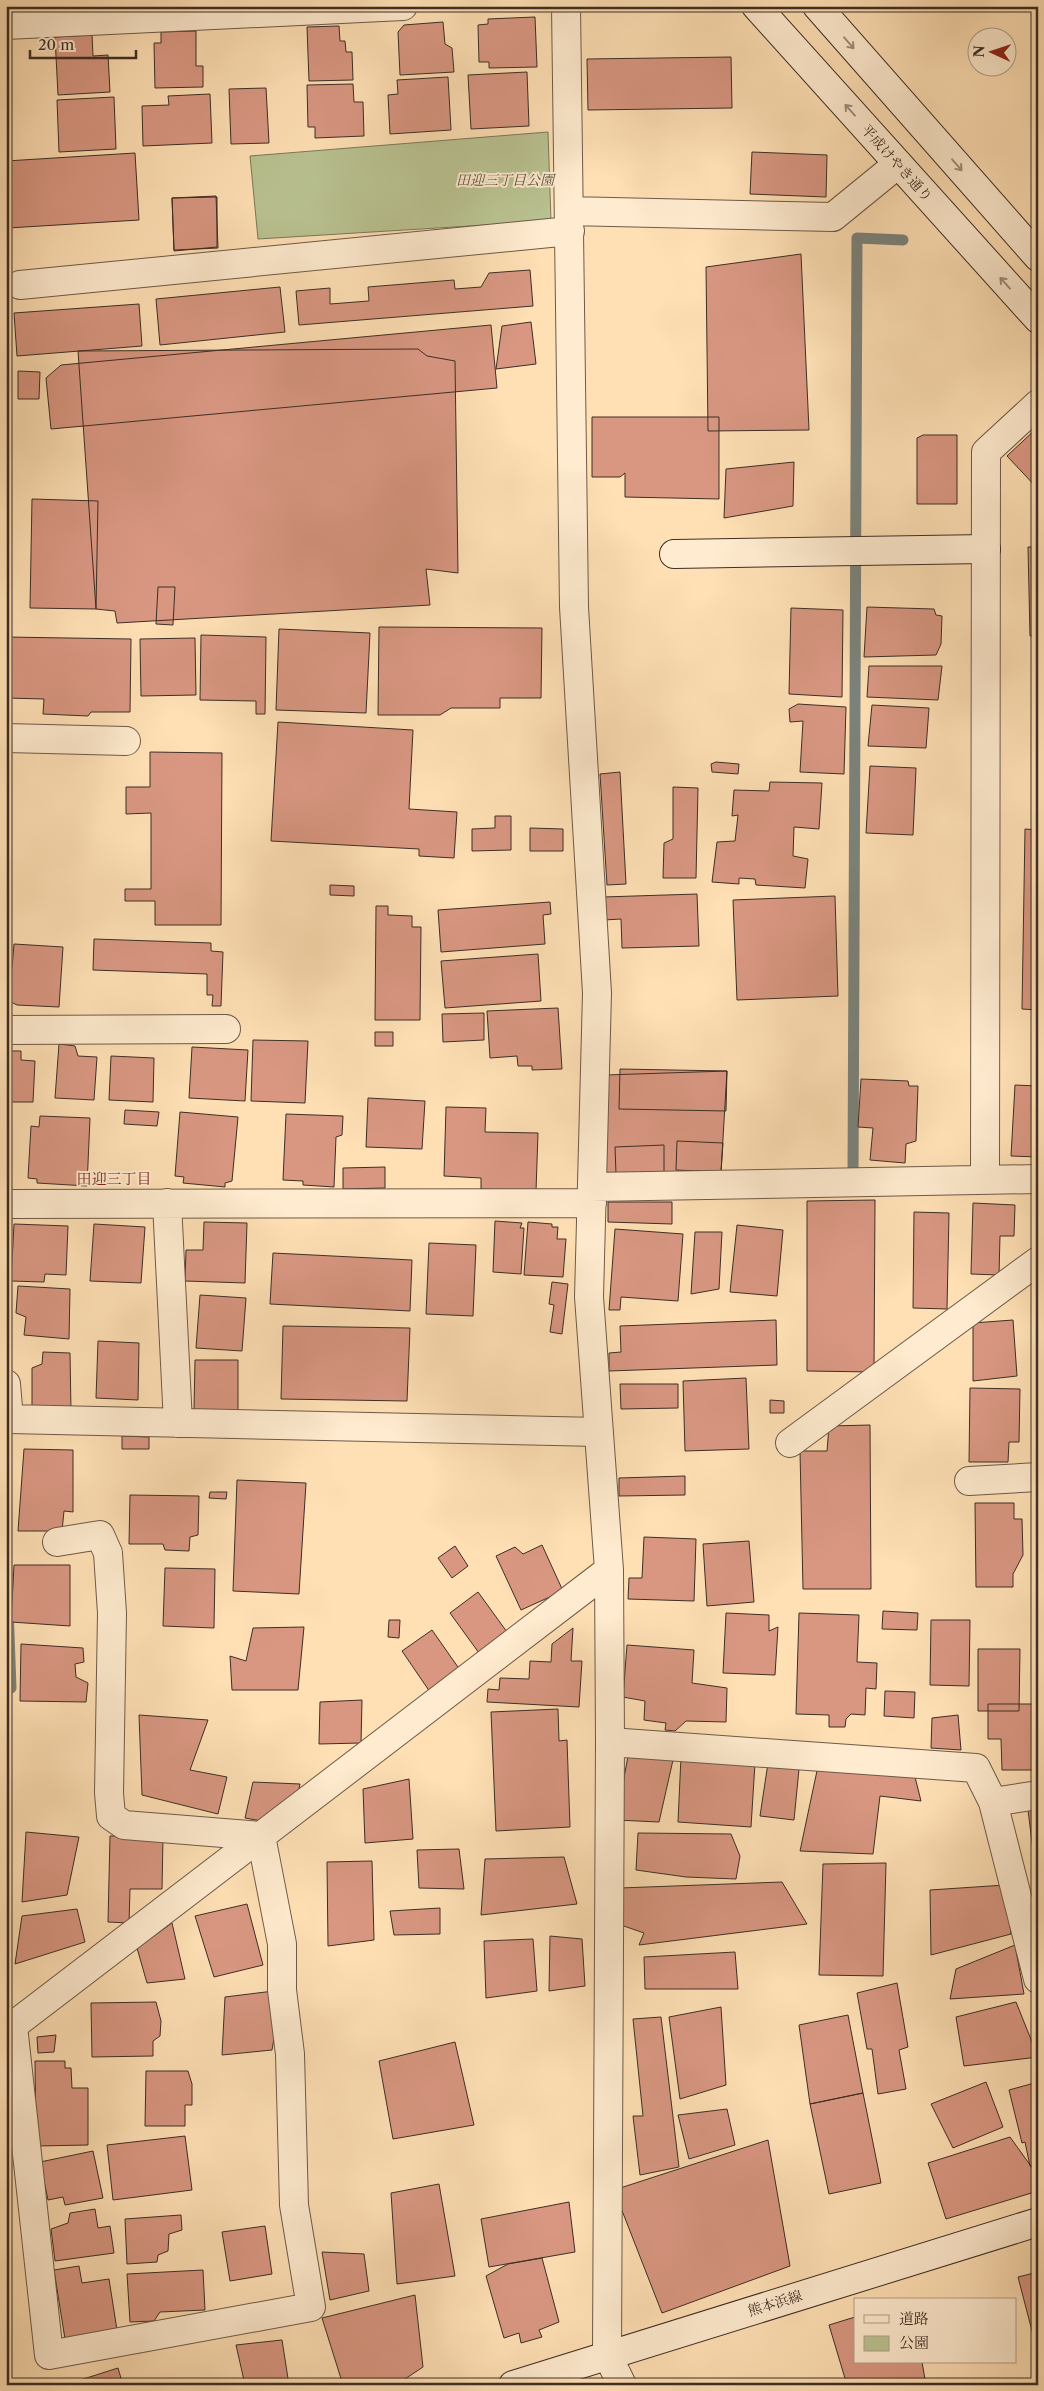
<svg xmlns="http://www.w3.org/2000/svg" width="1044" height="2391" viewBox="0 0 1044 2391" font-family="'Libre Caslon Text','Noto Serif JP',serif">
<style>
.green{fill:#bac392;stroke:#7c785b}
.lines{fill:none;stroke-linecap:round;stroke-linejoin:round}
.stream{stroke:#7b837c;stroke-width:11}
.building{fill:#d99782;stroke:#3d2e24}
.street-casing{stroke:#6e5a48;stroke-width:30}
.secondary-casing{stroke:#3d2e24;stroke-width:30}
.path{stroke:#3d2e24;stroke-width:3;stroke-dasharray:4 2.5;stroke-linecap:butt}
.street{stroke:#ffebcf;stroke-width:28}
.secondary{stroke:#ffebcf;stroke-width:28}
.oneway{stroke:#9e8c7a}
.labels{text-anchor:middle;dominant-baseline:central;stroke-width:4;stroke-linejoin:round;paint-order:stroke}
.street-label{font-size:14px;fill:#3d2e24;stroke:#ffebcf}
.park-label{font-size:14px;font-style:italic;fill:#5c5340;stroke:#ffebcf}
.neighbourhood-label{font-size:15px;fill:#7a1f14;stroke:#ffebcf}
</style>
<rect width="100%" height="100%" fill="#ffe0b5"/>
<filter id="stains"><feTurbulence type="fractalNoise" baseFrequency=".004" numOctaves="4"/><feColorMatrix values="0 0 0 0 .2 0 0 0 0 .09 0 0 0 0 .02 0 0 0 .5 -.17"/></filter>
<radialGradient id="worn" r=".72"><stop offset=".6" stop-color="#630" stop-opacity="0"/><stop offset="1" stop-color="#630" stop-opacity=".3"/></radialGradient>
<!-- green -->
<path class="green" d="M548,132L551,221L258,239L250,156Z"/>
<g class="lines">
<!-- stream -->
<path class="stream" d="M853,1176L857,238L903,240
M6,1551L11,1688"/>
</g>
<!-- building -->
<path class="building" d="M14,6H82V11L17,14Z
M535,17L537,67L489,68V62H479L478,25L488,24V19Z
M443,22L445,44L452,48L454,72L400,75L398,32L404,25Z
M339,26L340,41H345L346,52H352L353,80L309,81L307,27Z
M196,31V66H203V87L155,88L154,43H161V32Z
M92,35L93,56L108,55L110,92L58,95L55,37Z
M731,57L732,108L588,110L587,59Z
M527,72L529,126L471,129L468,75Z
M448,77L451,130L390,134L388,95L398,94L397,80Z
M353,84L354,102H363L364,136L315,138V127H308L307,85Z
M266,88L269,143L231,144L229,89Z
M210,94L212,143L143,146L142,106L169,105L168,96Z
M114,97L116,149L59,152L57,100Z
M752,152L827,155L826,197L750,194Z
M135,153L139,220L8,228L6,161Z
M216,196L218,248L174,250L172,198Z
M217,197V247L174,251L172,198Z
M801,254L809,430L708,431L706,267Z
M530,270L533,306L299,325L296,291L330,288V304L369,301L368,287L454,280L455,289L481,287L489,273Z
M280,287L285,332L160,345L156,299Z
M139,304L142,346L17,356L14,313Z
M531,322L536,364L496,369L502,326Z
M491,325L497,388L51,429L46,378L61,365Z
M418,349L427,356L455,361L458,573L426,569L430,605L117,623L115,611L96,609L78,351Z
M18,371L40,372L39,399H18Z
M592,417H719V499L625,497V473L620,477H592Z
M1038,427V489L1007,456Z
M923,435H957V504H917V438Z
M794,462L793,506L724,518L726,469Z
M32,499L98,501L96,609L30,608Z
M1028,547H1038V636H1030Z
M158,587H175L173,625L156,624Z
M867,607L934,609L936,615L942,616L941,644L936,655L864,657Z
M791,608L843,610L842,697L789,694Z
M379,627L542,628L541,698H500V708H451L440,715H378Z
M279,629L370,633L366,713L276,710Z
M201,635L266,637L265,714H256V701L200,700Z
M6,637L131,639L130,712H91L88,716L43,714L44,699L6,698Z
M195,638L196,695L141,696L140,639Z
M869,666H942L938,700L867,697Z
M798,704L846,707L844,774L800,772L803,721L790,722L789,709Z
M872,705L929,708L926,748L868,746Z
M278,722L413,730L409,809L457,812L454,858L419,856V849L271,841Z
M150,752L222,753L221,925H155V901H125V889H151V813L126,814V787H150Z
M716,762L739,764L738,774L712,772L711,764Z
M870,766L916,768L913,835L866,833Z
M620,772L626,884L607,885L600,774Z
M770,782L822,783L819,829L794,827L793,856L808,859L805,888L756,885L755,879L739,878V884L712,882L717,842L735,841L738,815L732,816L734,790L769,791Z
M673,787L698,788L696,878H663L664,843L673,839Z
M495,816H511V850L472,851V829L495,828Z
M530,828L563,829V851H530Z
M1025,829L1038,830V1010L1022,1009Z
M330,885L354,886V896L330,895Z
M697,894L699,946L622,948L621,919L604,920L603,897Z
M835,896L838,996L737,1000L733,900Z
M550,902L551,914L543,915L545,944L441,952L438,910Z
M376,906H388V915L412,916V927H421L420,1020H375Z
M94,939L211,943V951L223,952L221,1006H212L213,995H207V974L93,970Z
M14,944L63,947L59,1007L17,1005L9,1001L10,990H6V968H12Z
M538,954L541,1001L445,1008L441,961Z
M558,1008L562,1069L532,1070V1066H518L517,1056L490,1058L487,1011Z
M484,1013V1040L443,1042L442,1014Z
M375,1032H393V1046H375Z
M253,1040L308,1041L305,1103L251,1101Z
M59,1044L75,1046L78,1056L97,1057L94,1100L55,1098Z
M192,1047L248,1050L245,1101L189,1098Z
M6,1051H21V1060L35,1061L33,1102H6Z
M111,1056L154,1058L153,1102L109,1100Z
M620,1069L727,1071L726,1111L619,1109Z
M727,1071L721,1172L604,1173L605,1075Z
M861,1079L908,1081L909,1086H918L916,1141L906,1144L905,1163L870,1160L873,1128L858,1127Z
M1015,1085L1038,1086V1157L1011,1156Z
M368,1098L425,1101L422,1149L366,1147Z
M446,1107L486,1108L485,1132L538,1133L536,1191L481,1189V1178L444,1176Z
M125,1110L159,1112L157,1126L124,1124Z
M180,1112L238,1117L232,1181L225,1183V1187L183,1183L184,1177L175,1176Z
M286,1114L343,1116L342,1135L336,1137L334,1187L303,1185V1181L283,1180Z
M40,1116L90,1118L87,1186L37,1183V1179L28,1178L31,1126L39,1127Z
M677,1141L723,1143L721,1172L676,1170Z
M664,1145V1173L616,1174L615,1147Z
M385,1167V1188L343,1189V1168Z
M875,1200L874,1372L807,1371V1201Z
M608,1202H672V1224L608,1222Z
M973,1203L1015,1205L1014,1236H1000L999,1275L971,1274Z
M914,1212L949,1213L947,1309L913,1308Z
M495,1221L522,1223L520,1228H524L521,1274L493,1272Z
M204,1222L247,1223L245,1283L185,1281L186,1250H203Z
M528,1222L552,1224V1227H558L557,1239H566L563,1277L524,1275Z
M14,1224L68,1226L66,1275L45,1274L44,1282L11,1281Z
M94,1224L145,1227L141,1283L90,1281Z
M737,1225L783,1230L777,1296L730,1292Z
M615,1229L683,1234L678,1301L621,1297L620,1310H609Z
M695,1232H722L719,1289L691,1294Z
M429,1243L476,1245L473,1316L426,1314Z
M273,1253L412,1260L410,1311L270,1304Z
M552,1282L568,1284L562,1334L550,1332L554,1305L549,1304Z
M18,1286L70,1289L69,1339L24,1335L26,1317L16,1313Z
M200,1295L246,1298L242,1351L196,1348Z
M776,1320L777,1365L609,1371V1353L621,1352L620,1326Z
M1013,1320L1017,1376L973,1381V1323Z
M283,1326L410,1328L407,1401L281,1399Z
M98,1341L139,1343L138,1400L96,1398Z
M43,1352L70,1353L71,1411L32,1409V1368L42,1364Z
M195,1360H238V1411L194,1410Z
M746,1378L749,1449L685,1451L683,1381Z
M620,1384H678V1408L621,1409Z
M970,1388L1020,1389L1019,1442H1009L1008,1462H969Z
M770,1400L784,1401V1413H770Z
M870,1425L871,1589H803L800,1451H827L829,1426Z
M122,1436L149,1437V1449H122Z
M24,1449L73,1450V1512L64,1511L62,1531H18Z
M685,1476V1495L619,1496V1478Z
M237,1480L306,1483L299,1594L233,1591Z
M210,1492H227L226,1499L209,1498Z
M130,1495L199,1496L198,1535L190,1537L189,1551L165,1550L163,1544H129Z
M975,1503H1014V1519H1022L1023,1555L1013,1574V1587H976Z
M644,1537L696,1539L694,1601L628,1599L629,1578H642Z
M749,1541L754,1602L707,1606L703,1544Z
M542,1545L563,1591L521,1610L496,1556L515,1547L523,1554Z
M455,1546L468,1566L452,1578L438,1558Z
M14,1565H70V1626L11,1622Z
M165,1568L215,1569L214,1628L163,1626Z
M478,1592L507,1632L479,1653L450,1613Z
M883,1611L918,1613L917,1630L882,1629Z
M726,1613L769,1615V1631L778,1627L775,1675L723,1673Z
M799,1613L859,1615L857,1662L877,1663L876,1689L866,1688L865,1715L851,1714L846,1719L845,1727H829V1715L796,1714Z
M389,1620H400L399,1638L388,1637Z
M931,1620H970L969,1686L930,1685Z
M304,1627L298,1690H232L230,1656L246,1661L253,1628Z
M573,1628L571,1661H582L579,1707L487,1702L488,1689L499,1690L500,1678L529,1679L530,1661L551,1662L552,1644Z
M432,1630L460,1670L430,1692L402,1651Z
M21,1644L83,1648L84,1662L75,1664L76,1677L88,1683L86,1702L20,1701Z
M627,1645L694,1650L692,1683L727,1688L726,1722L686,1721L675,1731L665,1730L666,1723L644,1720L645,1701L623,1697Z
M978,1649H1020L1019,1711H978Z
M885,1691L915,1692L914,1718L884,1716Z
M362,1700L361,1743L319,1744L320,1702Z
M988,1704H1038V1770H1002L1001,1739H988Z
M558,1709L559,1741L567,1740L570,1827L496,1831L491,1712Z
M139,1715L208,1720L190,1770L227,1777L218,1814L142,1795Z
M958,1715L961,1750L931,1748L932,1718Z
M629,1751L673,1760L659,1822L616,1820Z
M681,1757L755,1763L751,1827L678,1822Z
M768,1763L799,1769L794,1820L760,1816Z
M818,1766L915,1777L921,1801L880,1796L873,1854L800,1851Z
M409,1779L413,1839L365,1843L363,1789Z
M253,1782L300,1784L291,1826L245,1818Z
M1028,1810H1038V1875H1036Z
M26,1832L79,1837L67,1895L22,1902Z
M638,1833L731,1834L740,1856L736,1879L686,1877L636,1870Z
M110,1836L163,1837L162,1889H130L129,1923L108,1922Z
M459,1849L464,1889L419,1888L417,1850Z
M564,1857L577,1904L481,1915L485,1859Z
M372,1861L374,1940L328,1946L327,1862Z
M886,1863L883,1976L819,1975L823,1864Z
M782,1882L807,1924L639,1945L644,1933L621,1925L620,1888Z
M1005,1885L1011,1934L931,1955L930,1890Z
M247,1904L263,1965L214,1977L195,1916Z
M440,1908V1934L394,1935L390,1911Z
M77,1909L85,1942L15,1964L22,1916Z
M172,1923L185,1979L147,1983L137,1948Z
M550,1936L582,1939L585,1986L549,1991Z
M533,1939L537,1991L486,1998L484,1941Z
M1015,1945L1024,1994L950,1999L956,1969Z
M735,1952L738,1989H645L644,1957Z
M897,1983L908,2047L899,2050L906,2089L878,2094L872,2049H867L857,1993Z
M282,1990L272,2050L222,2055L225,1997Z
M156,2002L161,2021L160,2036L153,2041V2056L92,2057L91,2003Z
M1016,2002L1038,2057L964,2066L956,2017Z
M721,2007L726,2085L680,2099L669,2017Z
M848,2015L863,2093L810,2104L799,2025Z
M661,2017L679,2167L640,2175L633,2116H643L633,2019Z
M56,2035L54,2052L38,2053L37,2037Z
M455,2042L474,2125L393,2139L379,2061Z
M35,2061H65V2068H71L72,2088H88V2145L36,2146Z
M146,2071H188L192,2084V2105H185V2126H145Z
M986,2082L1003,2127L953,2148L931,2104Z
M1038,2082V2165L1030,2166L1025,2142L1022,2143L1009,2090Z
M863,2093L881,2183L829,2194L810,2104Z
M727,2109L735,2145L689,2159L678,2115Z
M185,2136L192,2190L113,2200L107,2145Z
M1010,2137L1038,2176V2191L946,2219L928,2163Z
M768,2140L790,2266L662,2313L614,2190Z
M93,2151L103,2198L65,2205L63,2197L48,2200L40,2162Z
M439,2184L455,2276L397,2284L391,2193Z
M569,2202L575,2252L489,2267L481,2219Z
M95,2209L98,2228L110,2226L114,2253L55,2261L51,2229L68,2223L70,2213Z
M181,2215L182,2230L169,2234L168,2251L158,2255L157,2262L127,2264L125,2219Z
M265,2226L272,2274L230,2281L222,2232Z
M322,2252L364,2254L369,2291L330,2300Z
M542,2258L559,2322L539,2330L542,2337L521,2343L519,2333L504,2338L486,2276L508,2264Z
M79,2266L82,2283L109,2279L117,2330L65,2339L54,2270Z
M203,2270L205,2310L160,2312L154,2321L130,2322L127,2274Z
M1038,2272V2354L1018,2277Z
M415,2295L423,2367L396,2385H343L322,2318Z
M855,2317V2362H922L926,2385H847L829,2325Z
M282,2340L289,2385H245L236,2345Z
M118,2368L123,2385H75L74,2382Z"/>
<g class="lines">
<!-- street casing -->
<g class="street-casing">
<path id="street" d="M566,6L574,607L597,993L589,1297L609,1570L610,1742L607,2354L622,2385
M6,25L403,6
M569,211L833,217L898,164
M20,285L570,231
M6,738L126,741
M6,1030L226,1029
M985,1179L986,452L1038,404
M592,1187L1038,1179
M167,1203L178,1423
M6,1204L592,1203
M6,1384L9,1419L599,1432
M790,1443L1038,1261
M969,1481L1038,1477
M610,1742L976,1768L993,1802L1038,1795
M993,1802L1038,1979
M13,2026L49,2355L311,2307L294,2205L290,2054L282,1990V1944L261,1836L124,1825L111,1816L109,1793L112,1613L108,1553L100,1535L57,1542
M6,2031L609,1570"/>
</g>
<!-- secondary casing -->
<g class="secondary-casing">
<path id="secondary" d="M756,6L1038,319
M817,6L1038,257
M674,554L986,549
M513,2385L1038,2222"/>
</g>
<!-- path -->
<path class="path" d="M6,429L10,602L6,606"/>
<!-- street -->
<use href="#street" class="street"/>
<!-- secondary -->
<use href="#secondary" class="secondary"/>
</g>
<!-- one-way arrows -->
<defs><path id="oneway-shaft" d="M-6 0H5M1.5-3L5.5 0L1.5 3" fill="none" stroke-width="1.6" stroke-linecap="round" stroke-linejoin="round" transform="scale(1.25)"/></defs>
<g class="oneway">
<use href="#oneway-shaft" transform="translate(849 43) rotate(49)"/>
<use href="#oneway-shaft" transform="translate(850 110) rotate(-132)"/>
<use href="#oneway-shaft" transform="translate(957 165) rotate(49)"/>
<use href="#oneway-shaft" transform="translate(1005 283) rotate(-132)"/>
</g>
<g class="labels">
<!-- street labels -->
<g class="street-label">
<text transform="translate(897 163) rotate(48)">平成けやき通り</text>
<text transform="translate(775 2303) rotate(-17)">熊本浜線</text>
</g>
<!-- park labels -->
<g class="park-label">
<text x="505" y="180">田迎三丁目公園</text>
</g>
<!-- neighbourhood labels -->
<g class="neighbourhood-label">
<text x="114" y="1178">田迎三丁目</text>
</g>
</g>
<!-- margin -->
<rect width="1044" height="2391" fill="none" stroke="#ffe0b5" stroke-width="25"/>
<rect x="8" y="8" width="1029" height="2376" fill="none" stroke="#3d2e24" stroke-width="2.5"/>
<rect x="12" y="12" width="1019" height="2366" fill="none" stroke="#3d2e24"/>
<!-- legend -->
<rect x="854" y="2298" width="162" height="65" fill="#ffebcf" stroke="#b19f8b"/>
<rect x="864" y="2315" width="25" height="8" fill="#ffebcf" stroke="#b19f8b"/>
<text x="899" y="2324" font-size="15" fill="#3d2e24">道路</text>
<rect x="864" y="2336" width="25" height="15" fill="#bac392" stroke="#b19f8b"/>
<text x="899" y="2348" font-size="15" fill="#3d2e24">公園</text>
<!-- north arrow -->
<g transform="translate(992 52) rotate(273)"><circle r="24" fill="#ffebcf" stroke="#b19f8b"/>
<path d="M0-4L9 19L0 12L-9 19Z" fill="#8f2418"/>
<text y="-8" font-size="14" font-weight="bold" text-anchor="middle" fill="#3d2e24">N</text>
</g>
<!-- scale -->
<path d="M30 50v8h106v-8" fill="none" stroke="#3d2e24" stroke-width="2.5"/>
<text x="38" y="50" font-size="15" fill="#3d2e24" stroke="#ffebcf" stroke-width="4" paint-order="stroke">20 m</text>
<rect width="100%" height="100%" filter="url(#stains)"/>
<rect width="100%" height="100%" fill="url(#worn)"/>
</svg>
